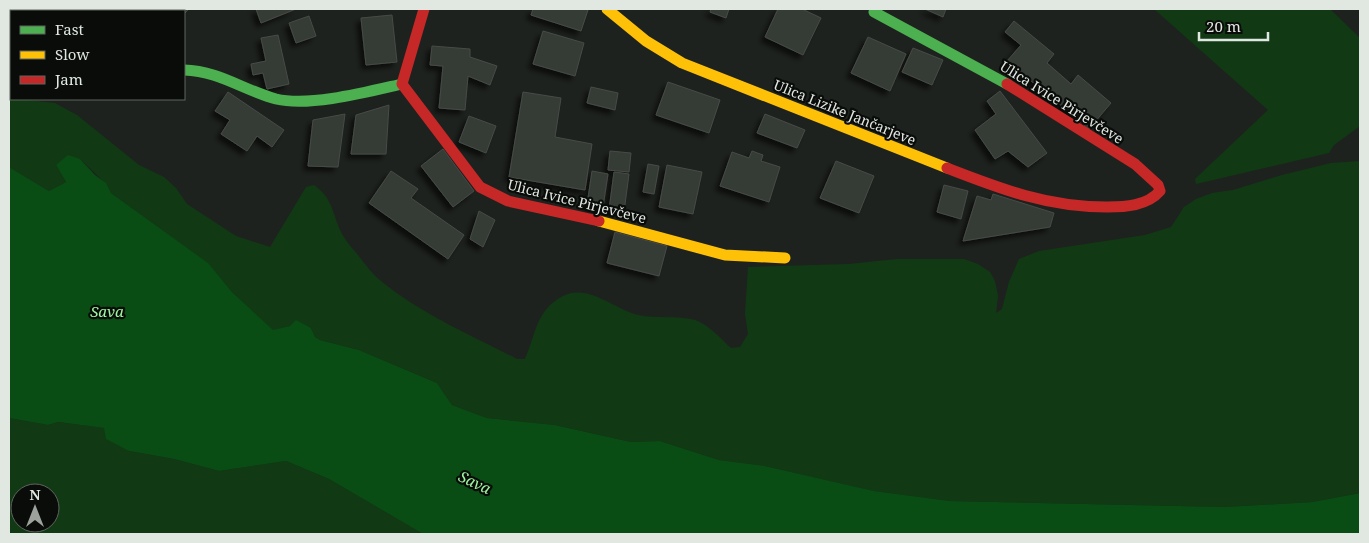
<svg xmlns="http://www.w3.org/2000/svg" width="1369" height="543" viewBox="0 0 1369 543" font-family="'Noto Serif',serif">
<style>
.green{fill:#113a14;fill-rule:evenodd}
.water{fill:#094c14}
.building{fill:#363a36;stroke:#474b47;filter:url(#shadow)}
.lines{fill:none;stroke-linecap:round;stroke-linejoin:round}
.street{stroke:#485549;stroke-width:19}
.fast{stroke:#4caf50;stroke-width:11}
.slow{stroke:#ffc107;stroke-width:11}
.jam{stroke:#c62828;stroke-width:11}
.labels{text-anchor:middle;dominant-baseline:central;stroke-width:4.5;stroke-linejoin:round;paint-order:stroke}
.street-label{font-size:14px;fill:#e1e7e1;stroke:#090c09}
.water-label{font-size:15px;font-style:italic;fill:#9ef6a0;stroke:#090c09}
</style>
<defs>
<filter id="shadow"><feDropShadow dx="-4.5" dy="4.5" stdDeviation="2.5" flood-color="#0009"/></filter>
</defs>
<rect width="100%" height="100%" fill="#1e221e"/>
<!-- green -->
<path class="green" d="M1154,9H1330L1360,38V126L1334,145L1329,153L1196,184L1195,179L1268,110Z
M9,98L55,103L77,115L139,165L164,177L176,188L187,204L236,236L270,247L306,187L314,185C332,198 332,211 340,230C344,239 352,248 358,255C365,264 372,274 381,281C421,314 471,335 517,359H525C536,334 536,310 563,296C588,283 614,309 638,315C656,319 676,315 695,320C709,325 720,338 731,348L740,347L748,334L745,314L748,267L849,264L897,259H964L978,264L990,272L995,281L998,296L996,313L1002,309L1009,282L1019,259L1039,251L1145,235L1171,227L1184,207L1196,199L1212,193L1233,190L1282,175L1331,163L1360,161V493L1312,502L1225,507L950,501L873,491L765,466L719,460L660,441L631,442L555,425L487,418L452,405L437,383L359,350L320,340L315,337L311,328L290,326L273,331L232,292L207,263L111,193C104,179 91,170 80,159L56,165L66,182L49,191L9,167Z
M9,418L48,425L58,422L105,428L129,451L174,459L219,471L286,461L329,479L423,534H9ZM20,493H50V523H20Z"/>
<!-- water -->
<path class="water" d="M68,155L80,159L95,175L106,183L111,193L208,263L232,292L273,330L290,326L296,320L311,328L315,337L320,340L359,350L437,383L452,405L487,418L555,425L631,442L660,441L719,460L765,466L874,491L950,501L1225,507L1312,502L1360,493V534H423L329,479L286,461L219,471L174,459L129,451L106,439L104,428L58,422L48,425L9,418V167L49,191L66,182L56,165Z"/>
<!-- building -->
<path class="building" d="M44,9H99V11H44Z
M178,9H189L184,14V11H181Z
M256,9H296L261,23Z
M533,9H584L588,10L581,31L531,15Z
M711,9H729L726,18L710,12Z
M778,9H802L821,18L803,55L765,37Z
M925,9H946L943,17Z
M392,15L397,62L366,65L361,18Z
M309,16L316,36L296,43L289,23Z
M1014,21L1054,54L1047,63L1071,84L1078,75L1111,103L1089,129L1007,61L1021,45L1005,32Z
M543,31L584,43L575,76L533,64Z
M278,35L289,84L267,89L263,73L253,75L251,64L266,61L261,38Z
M868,37L906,54L890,91L851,73Z
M432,46L470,49V57L497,66L490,85L468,76L465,110L439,108L443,66L430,65Z
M913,48L943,60L932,85L902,72Z
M668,82L720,100L709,133L656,115Z
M591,87L618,93L615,110L587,103Z
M1000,91L1047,153L1028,167L1008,151L995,159L975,130L996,114L987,101Z
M228,92L284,130L272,147L257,136L247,151L221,134L230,120L215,111Z
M523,92L561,98L555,137L592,144L585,190L509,177Z
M389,105L386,154H351L356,115Z
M345,114L338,167L308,166L313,120Z
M765,114L805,130L797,148L757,133Z
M469,116L496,126L486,153L459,142Z
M443,149L474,191L453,207L421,166Z
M610,151L631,153L629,172L608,170Z
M752,151L763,155L761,161L780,167L769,202L720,186L732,152L749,158Z
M836,161L874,176L859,213L820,198Z
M648,164L659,166L654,194L643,192Z
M667,165L702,172L693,214L659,207Z
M391,171L418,189L411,198L464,235L448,259L369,203Z
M592,171L608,174L603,207L587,205Z
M614,172L629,174L624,212L609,210Z
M944,185L968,191L961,219L937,212Z
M993,194L1054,213L1050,227L963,241L977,196L991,200Z
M479,211L495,220L483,247L470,239Z
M615,232L667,246L659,276L607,263Z"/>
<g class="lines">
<!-- street -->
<path class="street" d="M9,76H11"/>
<!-- fast -->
<path class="fast" d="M874,12L1007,84
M184,70C219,71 243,90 276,99C310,107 367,92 402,84"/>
<!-- slow -->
<path class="slow" d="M607,9L646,41L682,63L947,168
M599,221L725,255L785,258"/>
<!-- jam -->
<path class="jam" d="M424,9L402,84L480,187L508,201L599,221
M947,168C1001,189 1047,207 1107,207C1125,207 1147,206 1160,191L1158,185L1135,164L1007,84"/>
</g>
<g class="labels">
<!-- street labels -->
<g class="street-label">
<text transform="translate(1062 102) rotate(32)">Ulica Ivice Pirjevčeve</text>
<text transform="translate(845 112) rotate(22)">Ulica Lizike Jančarjeve</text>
<text transform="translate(577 201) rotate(14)">Ulica Ivice Pirjevčeve</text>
</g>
<!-- water labels -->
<g class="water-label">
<text x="107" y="311">Sava</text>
<text transform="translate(475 482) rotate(25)">Sava</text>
</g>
</g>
<!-- border -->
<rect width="1369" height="543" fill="none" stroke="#e1e7e1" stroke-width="20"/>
<!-- legend -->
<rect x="10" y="10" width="175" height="90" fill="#090c09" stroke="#5f645f"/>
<rect x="20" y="26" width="25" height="8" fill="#4caf50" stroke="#5f645f"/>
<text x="55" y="35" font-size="15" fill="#e1e7e1">Fast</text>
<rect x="20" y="51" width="25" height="8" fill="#ffc107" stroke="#5f645f"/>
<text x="55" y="60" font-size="15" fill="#e1e7e1">Slow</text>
<rect x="20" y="76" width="25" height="8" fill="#c62828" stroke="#5f645f"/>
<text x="55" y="85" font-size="15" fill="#e1e7e1">Jam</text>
<!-- north arrow -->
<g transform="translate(35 508)"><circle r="24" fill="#090c09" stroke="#5f645f"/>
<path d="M0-4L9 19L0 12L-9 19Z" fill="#9da29d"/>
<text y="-8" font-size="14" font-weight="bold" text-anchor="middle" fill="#e1e7e1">N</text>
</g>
<!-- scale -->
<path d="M1199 32v8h69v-8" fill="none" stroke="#e1e7e1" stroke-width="2.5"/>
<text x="1206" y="32" font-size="15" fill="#e1e7e1" stroke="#090c09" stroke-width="4" paint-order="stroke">20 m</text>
</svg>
